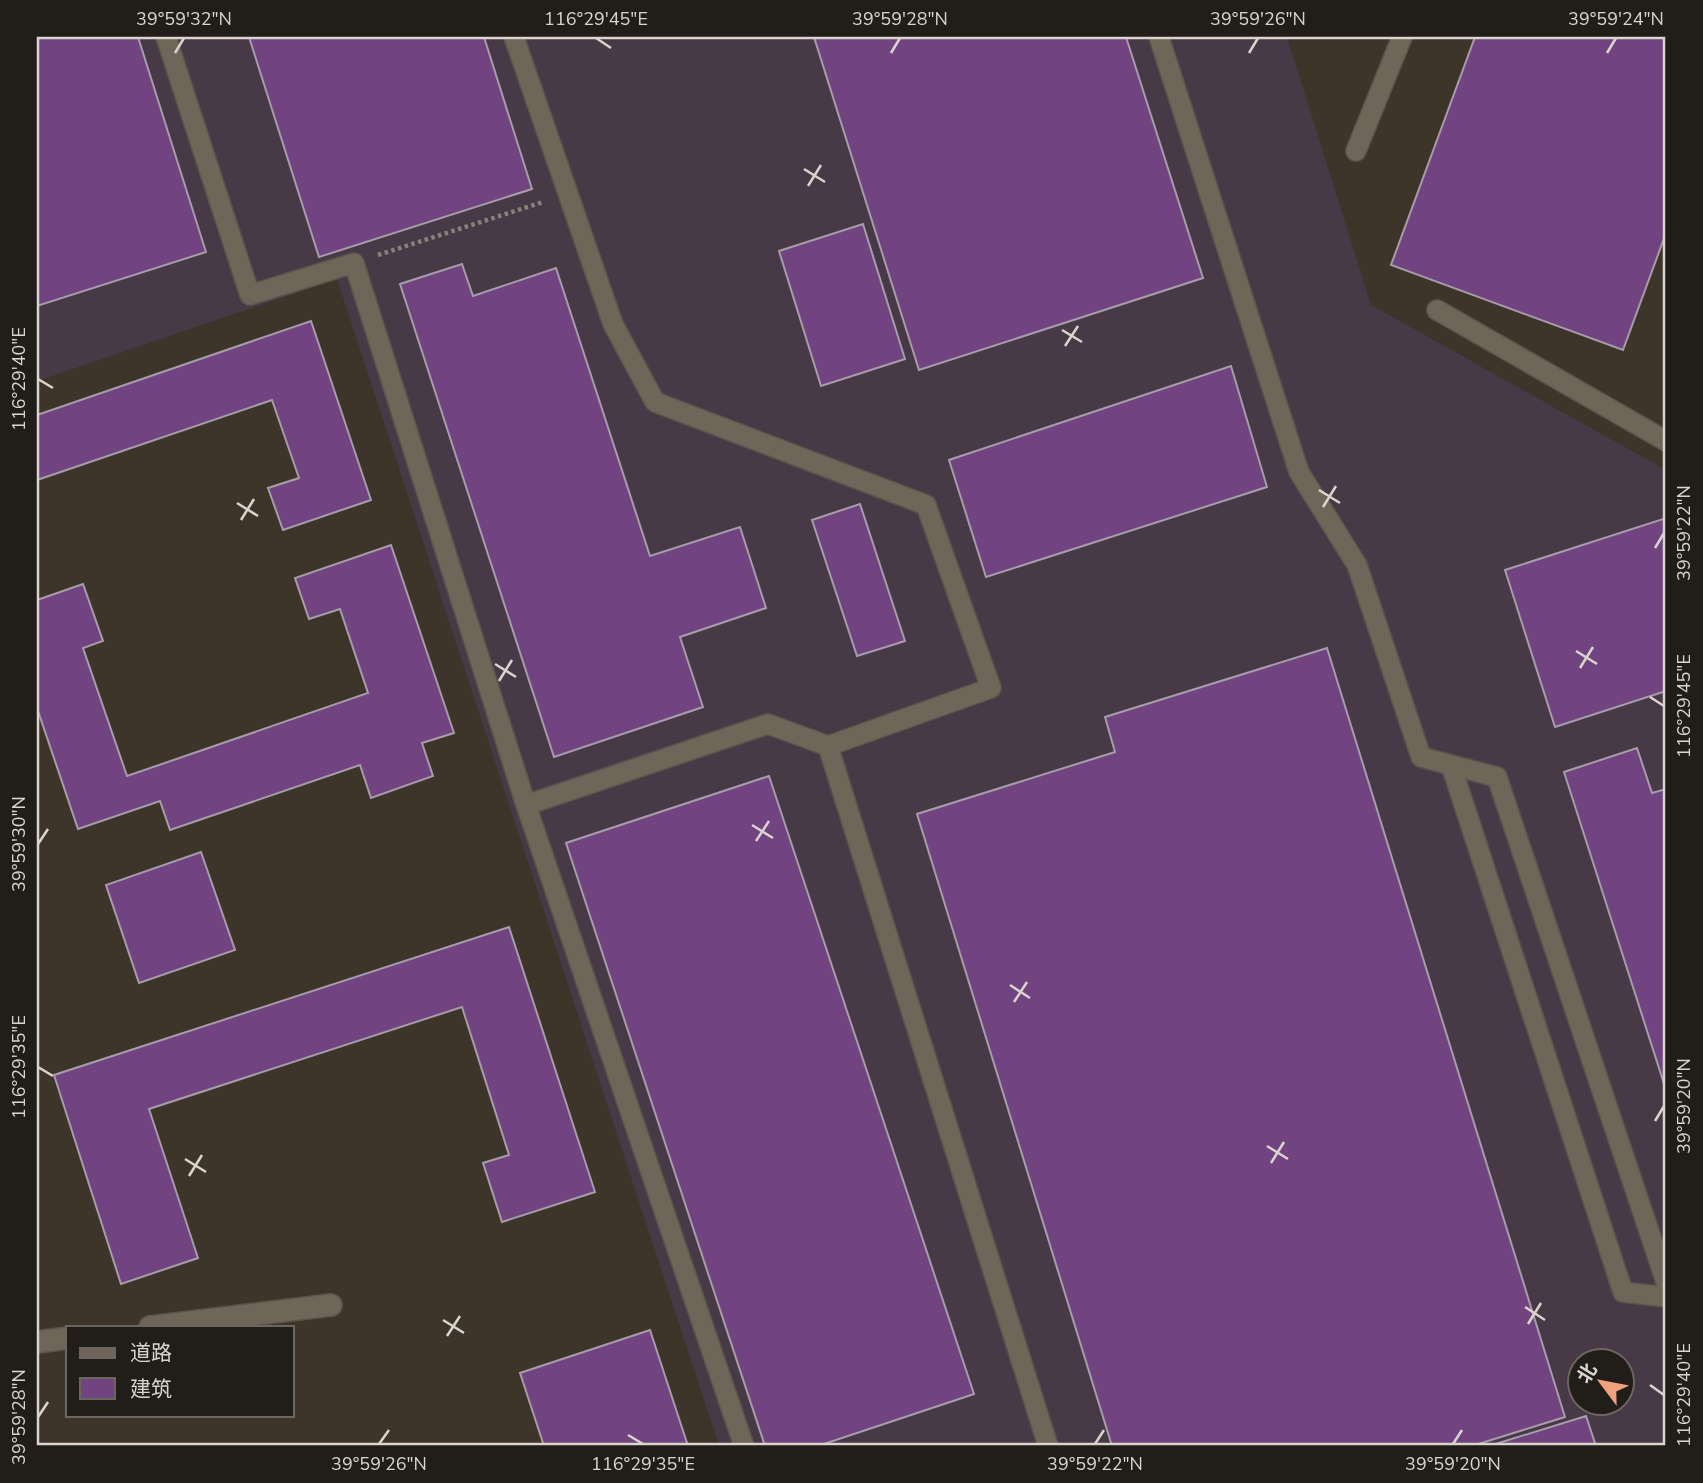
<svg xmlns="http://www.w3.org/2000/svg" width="1703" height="1483" viewBox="0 0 1703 1483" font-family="'Nunito Sans','Noto Sans SC',sans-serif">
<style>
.commercial{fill:#473946;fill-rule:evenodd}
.building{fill:#714381;stroke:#a79daa;stroke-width:2}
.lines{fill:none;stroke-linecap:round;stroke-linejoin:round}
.service-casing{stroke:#5a544a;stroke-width:22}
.minor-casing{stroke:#5a544a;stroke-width:24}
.path{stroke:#898279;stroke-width:4.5;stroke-dasharray:3.5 3.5;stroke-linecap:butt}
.service{stroke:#6f6659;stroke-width:19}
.minor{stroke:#6f6659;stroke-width:21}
.ticks{fill:none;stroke:#d9d4cd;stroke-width:2.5}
.neatline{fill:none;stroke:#d9d4cd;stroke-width:2.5}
.ticks-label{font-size:18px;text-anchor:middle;fill:#d9d4cd}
</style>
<rect width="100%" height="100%" fill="#3d352a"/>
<!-- commercial -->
<path class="commercial" d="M37,37H1287L1371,305L1666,470V1446H719L337,279L37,381ZM1580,1360H1622V1402H1580Z"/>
<!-- building -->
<path class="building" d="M37,37H138L206,252L37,306Z
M249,37H484L532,189L319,257Z
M814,37H1126L1203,278L919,370Z
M1475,37H1666V233L1623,350L1391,265Z
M863,224L905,359L821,386L779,251Z
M462,264L473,296L556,268L650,556L740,527L766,608L680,637L703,707L554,757L400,284Z
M311,321L371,500L283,530L268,488L299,478L272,400L37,480V415Z
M1231,366L1267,487L986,577L949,460Z
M860,504L905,641L857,656L812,520Z
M1666,518V691L1555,727L1505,570Z
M391,545L454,733L422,743L433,776L371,798L360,765L170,830L160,801L78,829L37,708V600L83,584L103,641L83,648L127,776L368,693L340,609L309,619L295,578Z
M1327,648L1565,1417L1472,1446H1112L917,814L1115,752L1105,717Z
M1637,748L1652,793L1666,789V1090L1564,772Z
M769,776L974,1394L818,1446H765L566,843Z
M201,852L235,950L139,983L106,885Z
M509,927L595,1192L502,1222L483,1163L509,1155L462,1007L149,1109L198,1258L121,1284L54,1075Z
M650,1330L688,1446H544L520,1373Z
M1586,1416L1596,1446H1489Z"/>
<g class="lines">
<!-- service casing -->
<g class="service-casing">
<path id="service" d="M166,37L250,295L354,263L526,805L744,1446
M514,37L613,324L655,402L926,505L991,688L828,746L768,724L526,805
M1159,37L1299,472L1357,565L1421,757L1497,777L1666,1282
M1356,151L1402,37
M1437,310L1666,441
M828,746L1048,1446
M1451,765L1623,1292L1666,1297"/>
</g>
<!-- minor casing -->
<g class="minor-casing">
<path id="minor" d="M150,1327L331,1305
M37,1342L68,1338"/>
</g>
<!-- path -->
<path class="path" d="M378,255L543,202"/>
<!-- service -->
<use href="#service" class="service"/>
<!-- minor -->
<use href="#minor" class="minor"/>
</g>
<!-- ticks -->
<path class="ticks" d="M596,38L611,48M175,53L184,38M891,53L900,38M1249,53L1258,38M1607,53L1616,38M804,169L825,182M808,186L821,165M1062,330L1082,342M1065,346L1078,326M38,379L53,388M1319,490L1340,503M237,503L258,516M1323,507L1336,486M241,520L254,499M1655,548L1664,533M1576,651L1597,664M495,664L516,677M1580,668L1593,647M499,681L512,660M1650,697L1664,706M752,825L773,838M756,841L769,821M38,844L48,829M1010,985L1030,998M1014,1002L1027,982M38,1067L53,1076M1655,1121L1664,1106M1267,1146L1288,1159M185,1159L206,1172M1271,1163L1284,1142M189,1176L202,1155M1525,1307L1545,1320M443,1320L464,1333M1528,1324L1541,1303M447,1336L460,1316M1650,1385L1664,1395M38,1417L48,1402M628,1435L643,1444M379,1444L389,1430M1095,1444L1104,1430M1453,1444L1462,1430"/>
<!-- border -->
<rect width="1703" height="1483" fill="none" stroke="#211d18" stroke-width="77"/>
<!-- legend -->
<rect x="66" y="1326" width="228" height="91" fill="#211d18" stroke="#6b6660" stroke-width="2"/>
<rect x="80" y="1348" width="35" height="10" fill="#6f6659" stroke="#6b6660" stroke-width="2"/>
<text x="130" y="1360" font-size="21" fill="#d9d4cd">道路</text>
<rect x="80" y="1378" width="35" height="21" fill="#714381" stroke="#6b6660" stroke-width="2"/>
<text x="130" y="1396" font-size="21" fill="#d9d4cd">建筑</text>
<!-- north arrow -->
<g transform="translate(1601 1382) rotate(302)"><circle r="33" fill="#211d18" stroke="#6b6660" stroke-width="2"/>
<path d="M0-5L12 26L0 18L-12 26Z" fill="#f1a17c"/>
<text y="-10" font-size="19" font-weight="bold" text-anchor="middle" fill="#d9d4cd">北</text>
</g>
<rect x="38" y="38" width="1626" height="1406" class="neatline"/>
<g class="ticks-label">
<text x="184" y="25">39°59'32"N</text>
<text x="596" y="25">116°29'45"E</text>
<text x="900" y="25">39°59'28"N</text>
<text x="1258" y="25">39°59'26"N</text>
<text x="1616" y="25">39°59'24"N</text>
<text transform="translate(19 379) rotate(-90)" y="6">116°29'40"E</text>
<text transform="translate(1684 533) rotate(-90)" y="6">39°59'22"N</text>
<text transform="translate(1684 706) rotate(-90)" y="6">116°29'45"E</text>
<text transform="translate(19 844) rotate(-90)" y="6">39°59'30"N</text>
<text transform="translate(19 1067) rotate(-90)" y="6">116°29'35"E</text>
<text transform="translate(1684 1106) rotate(-90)" y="6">39°59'20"N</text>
<text transform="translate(1684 1395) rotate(-90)" y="6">116°29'40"E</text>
<text transform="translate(19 1417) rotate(-90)" y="6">39°59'28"N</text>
<text x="379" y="1470">39°59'26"N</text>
<text x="643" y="1470">116°29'35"E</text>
<text x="1095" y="1470">39°59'22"N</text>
<text x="1453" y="1470">39°59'20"N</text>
</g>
</svg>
